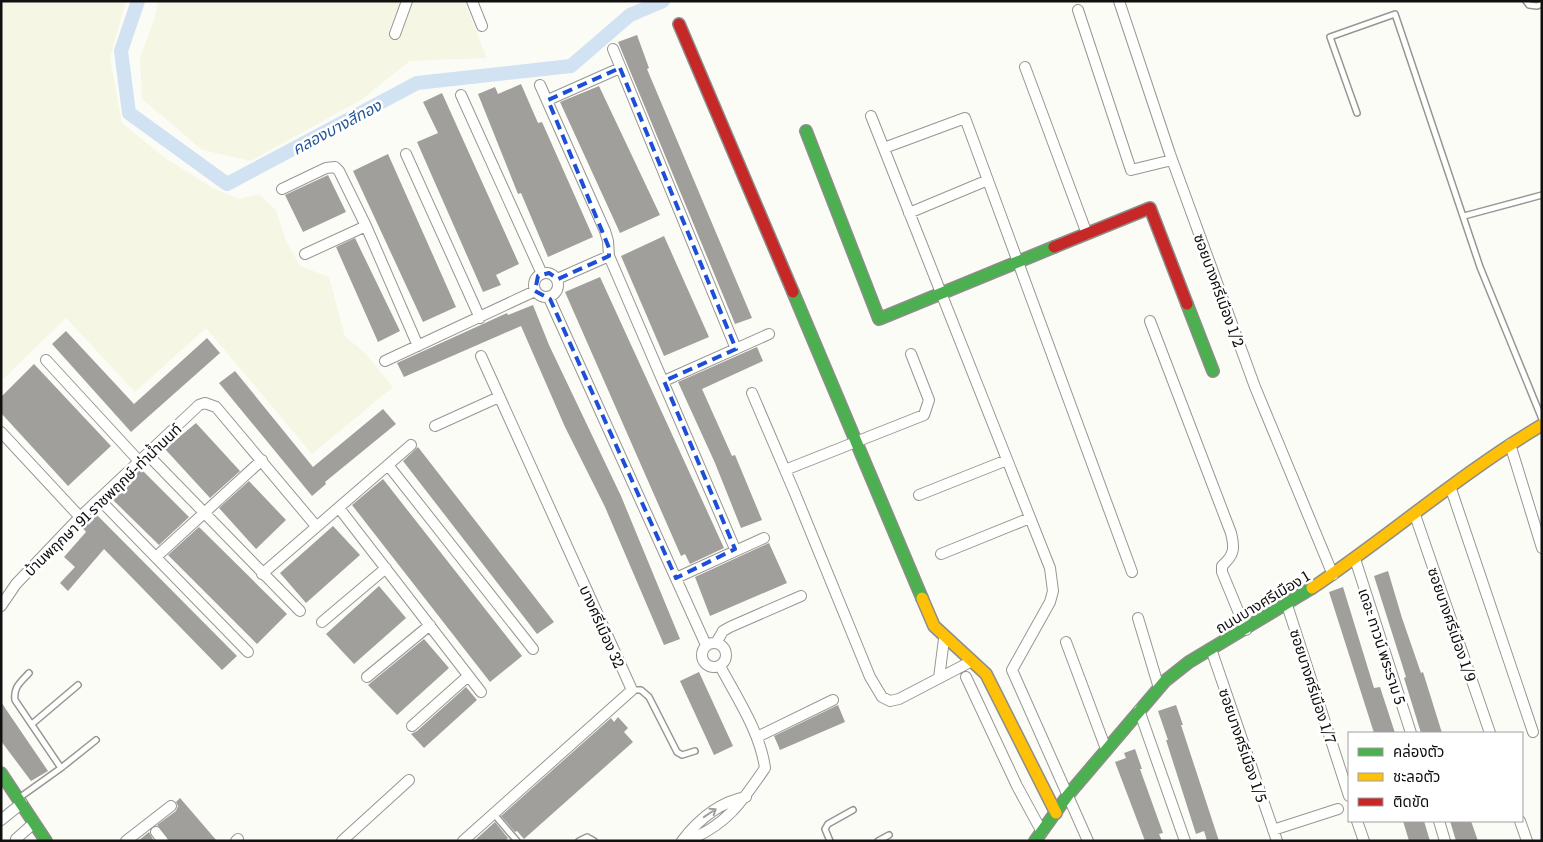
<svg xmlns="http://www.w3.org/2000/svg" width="1543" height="842" viewBox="0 0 1543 842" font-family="Literata,'Noto Sans Thai',serif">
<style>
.farmland{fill:#f6f6e5}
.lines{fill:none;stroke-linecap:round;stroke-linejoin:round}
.canal{stroke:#d1e2f2;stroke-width:14}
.building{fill:#a09f9c}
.lane-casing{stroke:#969694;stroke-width:8}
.street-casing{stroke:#969694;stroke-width:12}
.fast-casing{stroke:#8d8d8b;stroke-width:14}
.slow-casing{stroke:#8d8d8b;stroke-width:14}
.jam-casing{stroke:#8d8d8b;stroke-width:14}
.lane{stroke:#fffffe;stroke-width:5}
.street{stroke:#fffffe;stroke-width:10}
.fast{stroke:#4caf50;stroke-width:11}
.slow{stroke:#ffc107;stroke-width:11}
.jam{stroke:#c62828;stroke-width:11}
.oneway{stroke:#9f9f9f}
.marked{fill:none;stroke:#1d4ed8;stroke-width:4;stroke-dasharray:10 6;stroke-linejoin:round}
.labels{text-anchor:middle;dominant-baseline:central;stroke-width:5;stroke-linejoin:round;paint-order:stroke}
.street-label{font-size:15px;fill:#101010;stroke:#fff}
.water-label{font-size:16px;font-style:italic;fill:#265796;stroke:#fff}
</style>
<rect width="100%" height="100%" fill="#fcfcf7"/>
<!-- farmland -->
<path class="farmland" d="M1,1H126L110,58L122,123L165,158L213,188L239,199L259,194L276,210L286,241L300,266L329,277L345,336L365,353L393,387L312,454L206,328L135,392L66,318L1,381Z
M158,1H464L487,58L410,61L361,100L251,161L202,150L142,99L140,58L155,17Z"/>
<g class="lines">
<!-- canal -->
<path class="canal" d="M138,1L121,51L129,113L227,184L417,83L571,66L630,15L663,1"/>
</g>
<!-- building -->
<path class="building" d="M637,35L649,68L647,69L752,318L735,324L618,42Z
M521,84L538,123L542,122L593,237L548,257L521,193L518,194L478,94L495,87L498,94Z
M599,86L660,215L620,233L560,102Z
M442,93L519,264L496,275L501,285L483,292L417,142L438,133L423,102Z
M388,154L456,307L423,322L353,171Z
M328,175L346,212L303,232L285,195Z
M664,236L709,337L664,356L621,256Z
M355,238L400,331L378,342L336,247Z
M600,277L724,548L690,564L685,554L681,556L565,292Z
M533,305L549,345L621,496L680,639L664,645L605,507L565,427L521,326L404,377L397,363L507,313L508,315Z
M66,331L134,404L207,338L220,353L131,432L52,344Z
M757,347L763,361L702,389L732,456L735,455L762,520L741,528L715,463L678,382Z
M34,364L111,446L68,486L1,413V397Z
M235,371L313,467L383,409L396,424L325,482L326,484L312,496L219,383Z
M196,423L240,471L210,498L165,449Z
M418,447L554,622L537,634L403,461Z
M141,469L189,517L159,545L111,498Z
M383,479L522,656L490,682L352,505Z
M249,481L286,520L256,549L219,508Z
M95,513L237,656L222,670L104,549L68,591L60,583L75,567L64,557L86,532L82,527Z
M333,526L360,555L306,603L280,573Z
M199,527L287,614L257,644L168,555Z
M769,543L787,583L710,616L695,577Z
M1388,571L1402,618L1421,673L1423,672L1442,733H1421L1404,678L1406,677L1374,576Z
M379,586L406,618L354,664L326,634Z
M1343,587L1374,688L1380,687L1395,733H1374L1329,592Z
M424,639L449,668L397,715L368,685Z
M699,672L733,746L714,755L680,681Z
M466,687L477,700L424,748L411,734L417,731Z
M1,702L48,771L31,781L1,741Z
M838,705L845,722L780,750L774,736Z
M1176,705L1183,725H1181L1219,841H1207L1204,831L1196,834L1166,740H1168L1158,711Z
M618,717L628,728L624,732L633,742L524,839L517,831L515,832L501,816L611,718L614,722Z
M1135,749L1142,769H1140L1163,833L1159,834L1162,841H1145L1115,762L1126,758L1124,753Z
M180,798L217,841H170L157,825L176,811L178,806L176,802Z
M1403,821H1424L1430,841H1409Z
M1450,821H1471L1478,841H1456Z
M495,822L508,838L505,841H474Z
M149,832L154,841H138Z"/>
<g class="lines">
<!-- lane casing -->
<g class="lane-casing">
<path id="lane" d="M1526,1L1529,5L1537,6L1542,4
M1357,113L1330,37L1395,14L1480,267L1542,419
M1464,216L1542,195
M632,690H641L649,697L677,752L682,755L695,751
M32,724L78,685
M61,768L96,740
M19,798L61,768L15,700C13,687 21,682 29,673
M493,813L517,841
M579,841L587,837L594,841
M830,841L825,829L828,824L853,810
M878,841L889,835"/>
</g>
<!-- street casing -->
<g class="street-casing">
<path id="street" d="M472,1L482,26
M1119,1L1170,154L1255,387L1333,575
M1078,10L1131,170L1172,160
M395,34L407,1
M613,49L736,349
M1025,67L1087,234
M540,85L605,231L608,241L609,256L735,549
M461,95L542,274
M548,100L620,68
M871,116L1050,568L1053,591L1050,602L1012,670L1088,841
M884,148L965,118L1132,572
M406,154L480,318
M282,189L326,168L335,167L339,171L366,226L418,346
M909,213L988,180
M305,254L366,226
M534 285a12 12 0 1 1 24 0a12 12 0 1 1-24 0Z
M557,279L609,256
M549,298L706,645
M1150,321L1231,533C1235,549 1234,555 1222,566V572L1246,630
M46,360L139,461
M385,361L535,291
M664,381L769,334
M752,393L794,491L870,677L882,697L890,701L899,699L972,661
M435,426L499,397
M1,432L80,517
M1510,444L1542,548
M147,454L300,611
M388,465L533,649
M785,470L924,415L929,400L911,354
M1451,489L1533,732
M919,495L1007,460
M99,499L248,652
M339,508L481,692
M1415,515L1490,733
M941,554L1030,518
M156,557L262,460
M1355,559L1411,733
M262,574L411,445
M676,578L764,538
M1287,605L1349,796
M1,606L16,584L80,517L199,405L205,403L216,407L316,526
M1138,618L1159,688
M322,622L386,568
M1066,642L1106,749
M702 655a12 12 0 1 1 24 0a12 12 0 1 1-24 0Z
M716,643L723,631L730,627L801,596
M1211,649L1277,841
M367,677L430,625
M966,677L1017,786L1042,832
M939,678L944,639
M1139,710L1185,841
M412,726L467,677
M757,737L833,700
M1,820L22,803
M1357,821L1364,841
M1439,821L1445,841
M1520,821L1527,841
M1273,830L1338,809
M156,832L163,841
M16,839L34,823
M126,841L171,806
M236,841L238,839
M342,841L409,780
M463,841L632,690L481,356
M682,841C698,820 720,802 746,797
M686,841C726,826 742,802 765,768C760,732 737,698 720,666"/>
</g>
<!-- fast casing -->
<g class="fast-casing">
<path id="fast" d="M806,131L879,319L1054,247
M793,292L922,598
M1187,304L1213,371
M1,773L46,841
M1035,841L1068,795L1165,681L1189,662L1312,588"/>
</g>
<!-- slow casing -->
<g class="slow-casing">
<path id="slow" d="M1312,588C1389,536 1461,473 1542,425
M922,598L934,626L986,674L1056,813"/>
</g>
<!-- jam casing -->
<g class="jam-casing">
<path id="jam" d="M679,24L793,292
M1054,247L1150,208L1187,304"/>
</g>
<!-- lane -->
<use href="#lane" class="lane"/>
<!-- street -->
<use href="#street" class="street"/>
<!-- fast -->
<use href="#fast" class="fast"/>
<!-- slow -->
<use href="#slow" class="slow"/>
<!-- jam -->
<use href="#jam" class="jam"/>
</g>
<!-- one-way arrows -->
<defs><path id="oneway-shaft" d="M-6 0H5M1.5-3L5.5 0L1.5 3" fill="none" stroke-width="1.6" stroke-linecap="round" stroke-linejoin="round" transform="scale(1.25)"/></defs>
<use class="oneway" href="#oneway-shaft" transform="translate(710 813) rotate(-34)"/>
<!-- marked area -->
<path class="marked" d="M620,68L736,349L664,381L735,549L676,578L550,299L535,291L538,276L549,273L558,279L609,256V248L548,100Z"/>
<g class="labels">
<!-- street labels -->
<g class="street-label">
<text transform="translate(1220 290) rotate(70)">ซอยบางศรีเมือง 1/2</text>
<text transform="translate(102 499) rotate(-44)">บ้านพฤกษา 91 ราชพฤกษ์-ท่าน้ำนนท์</text>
<text transform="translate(1262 601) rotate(-31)">ถนนบางศรีเมือง 1</text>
<text transform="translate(1453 624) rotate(71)">ซอยบางศรีเมือง 1/9</text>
<text transform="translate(603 626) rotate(66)">บางศรีเมือง 32</text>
<text transform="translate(1383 646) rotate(72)">เดอะ ทาวน์ พระราม 5</text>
<text transform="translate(1314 686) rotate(72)">ซอยบางศรีเมือง 1/7</text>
<text transform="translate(1244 745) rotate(71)">ซอยบางศรีเมือง 1/5</text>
</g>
<!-- water labels -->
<g class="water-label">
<text transform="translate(336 126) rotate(-28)">คลองบางสีทอง</text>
</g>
</g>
<!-- border -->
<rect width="1543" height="842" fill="none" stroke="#101010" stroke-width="5"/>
<!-- legend -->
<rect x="1348" y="732" width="175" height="90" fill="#ffffff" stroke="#9f9f9f"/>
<rect x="1358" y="748" width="25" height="8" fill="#4caf50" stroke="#9f9f9f"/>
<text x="1393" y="757" font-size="15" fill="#101010">คล่องตัว</text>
<rect x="1358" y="773" width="25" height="8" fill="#ffc107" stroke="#9f9f9f"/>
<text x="1393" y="782" font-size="15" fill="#101010">ชะลอตัว</text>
<rect x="1358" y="798" width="25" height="8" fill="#c62828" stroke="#9f9f9f"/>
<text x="1393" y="807" font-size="15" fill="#101010">ติดขัด</text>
</svg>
